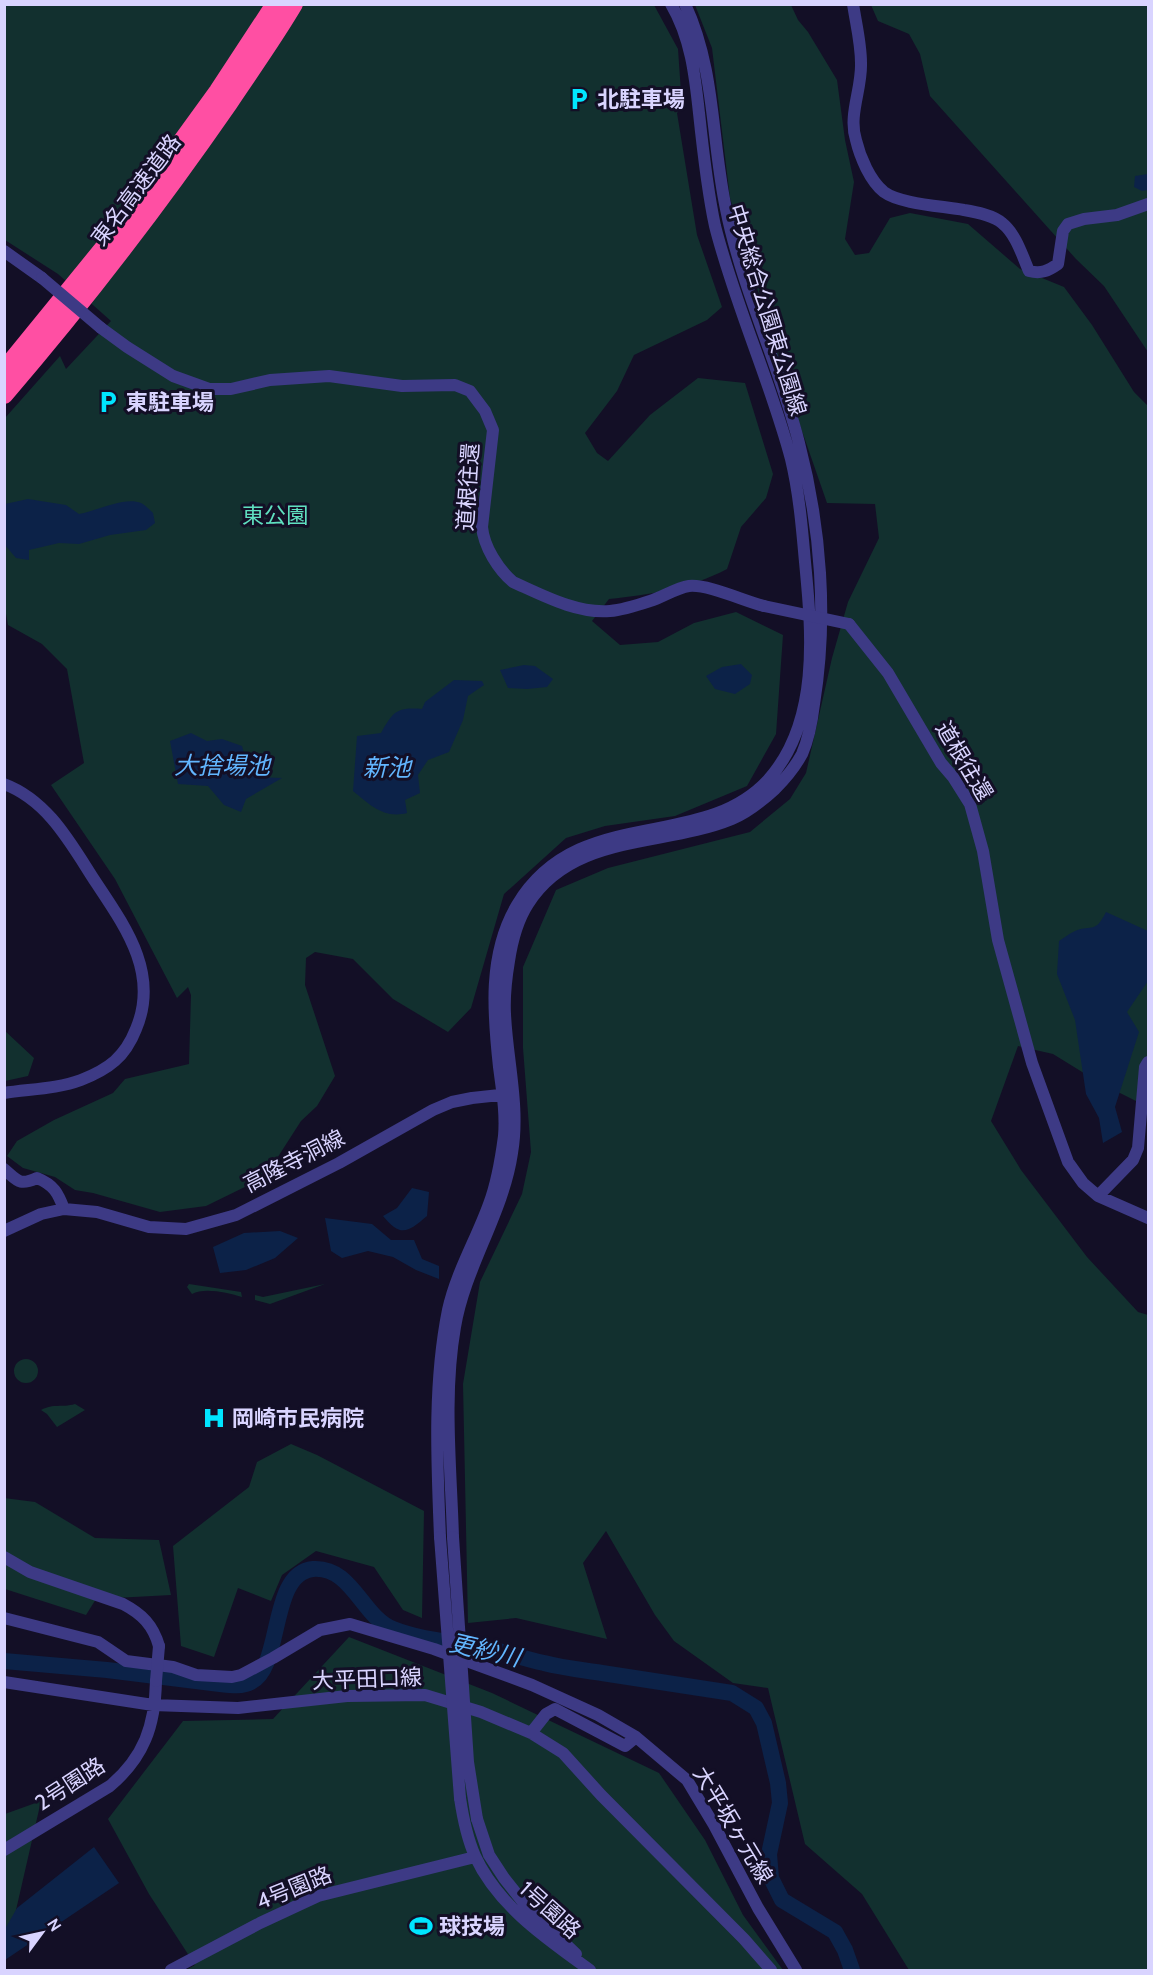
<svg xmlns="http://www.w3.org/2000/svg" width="1153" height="1975" viewBox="0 0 1153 1975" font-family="Cabin,'Noto Sans JP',sans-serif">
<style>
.green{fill:#12302f}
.water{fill:#0c2248}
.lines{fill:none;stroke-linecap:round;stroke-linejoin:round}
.river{stroke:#0c2248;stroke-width:16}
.minor{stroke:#3d3a85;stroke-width:12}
.highway{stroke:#ff4fa3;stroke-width:18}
.minor-bridge{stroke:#3d3a85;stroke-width:12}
.labels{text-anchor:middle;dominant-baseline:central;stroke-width:6;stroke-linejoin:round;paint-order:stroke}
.poi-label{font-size:22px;font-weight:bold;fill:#d9d4ff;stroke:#130f26;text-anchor:start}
.street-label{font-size:22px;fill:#d9d4ff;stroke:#130f26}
.park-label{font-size:22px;fill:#5fe0c0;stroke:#130f26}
.water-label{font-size:24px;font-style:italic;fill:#62b6ff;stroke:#130f26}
</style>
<rect width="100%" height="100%" fill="#130f26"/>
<!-- green -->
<path class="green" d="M5,5H654L678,49L682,107L677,113L697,235L722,307L707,320L634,355L617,391L585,433L597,453L608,461L650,415L698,378L745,383L773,474L766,498L741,527L727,569C691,588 650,595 609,599L592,621L620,645L658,642L694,623L736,612L783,635L776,734L747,786L675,816L605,826L566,838L504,894L471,1008L448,1032L393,999L353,959L315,952L306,958L305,985L335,1076L317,1106L301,1121L265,1177L206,1206L160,1212L93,1193L75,1190L55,1177L23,1168L7,1156L17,1141L54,1120L113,1093L125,1079L189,1064L191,995L188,987L177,998L115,879L51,785L84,763L67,669L42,644L8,625L5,608L6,601L4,595L5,418L60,356L66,369L111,321L58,274L5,240Z
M695,5H791L798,20L808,32L837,80L845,140L854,182L845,239L855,255L869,253L890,218L910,213L968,224L1020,269L1064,287L1092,325L1134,392L1148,406V1107L1100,1083L1053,1054L1018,1046L991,1121L1021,1170L1087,1257L1138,1312L1148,1315V1970H909L862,1894L805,1844L768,1688L733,1683L674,1641L655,1615L606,1531L583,1563L607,1639L516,1618L468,1623L463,1384L480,1282L522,1194L531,1152L523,1048V967L556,890L608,868L750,832L790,799L806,773L832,658L848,602L879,538L875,504L827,503L787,388L730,198L712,48Z
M871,5H1148V352L1104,286L1076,259L930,96L920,54L909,34L878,21Z
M4,1030L34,1058L28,1076L5,1081Z
M189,1284L241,1292L242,1297C228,1293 205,1287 192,1294L187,1287Z
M325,1284L270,1304L255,1300V1295L263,1297Z
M14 1371a12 12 0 1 1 24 0a12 12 0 1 1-24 0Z
M75,1404L85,1410L57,1427L47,1414L41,1410C54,1403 61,1408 75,1404Z
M291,1444L317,1455L424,1511L422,1618L403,1610L374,1567L316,1551L282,1575L271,1601L238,1588L214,1657L181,1646L173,1546L249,1487L257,1462Z
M4,1498L35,1502L95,1538L159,1540L171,1595L96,1599L86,1615L5,1589Z
M349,1637L492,1693L659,1773L705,1840L743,1915L783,1970H186L195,1965L149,1894L108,1819L183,1721L273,1719Z
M41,1801L5,1958V1814Z"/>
<!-- water -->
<path class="water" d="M1148,174V190L1142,191L1134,187L1135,176Z
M28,499L66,505L79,514C97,511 125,496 141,503C145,505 150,510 153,513L155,523L146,530L110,535L79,544L59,543L29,550V560L16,558L5,545V504Z
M741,664L752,675L750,684L735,694L715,689L706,676L722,667Z
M524,665L535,666L553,679L547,687L527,689L508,688L500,670Z
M454,680L482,681L484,685L468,696L463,720L449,752L428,760L418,775L420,793L405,800L407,813C384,819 370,805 353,791L357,736L381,733C393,712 396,707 422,709L425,702Z
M191,733L207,741L222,739L242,746L248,767L258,777L282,778L246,799L241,812L224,805L208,786L178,784L170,741Z
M1106,912L1148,931V981L1127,1012L1139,1032L1115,1107L1122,1132L1103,1143L1099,1118L1086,1094L1075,1020L1057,974L1059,941C1064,938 1070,933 1075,931C1093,924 1095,934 1106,912Z
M412,1188L429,1192L427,1216C408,1232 401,1238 383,1216L397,1208Z
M325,1218L372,1224L391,1240H414L422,1259L439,1266V1279L416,1270L393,1257L368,1251L342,1258L331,1251Z
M280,1231L298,1238L275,1258L246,1270L220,1273L213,1247L244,1233Z
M94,1847L119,1883L5,1960V1929L17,1908Z"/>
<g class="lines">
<!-- river -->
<path class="river" d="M4,1661L107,1670L220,1684C229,1685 242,1687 251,1682C283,1667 269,1573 313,1569C352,1566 362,1617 393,1629C423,1641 456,1642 487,1648C506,1652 524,1659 544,1663C563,1668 583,1670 602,1673C645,1680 689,1686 732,1693L756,1708L764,1723L778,1783L780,1803L769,1854L771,1878L782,1900L835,1932L845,1950L852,1970"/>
<!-- minor -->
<path class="minor" d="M853,4C856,24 861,43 861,63C862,89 848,115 856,140C860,157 870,181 884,192C900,204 943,206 964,210C976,212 993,215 1002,223C1016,234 1022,255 1029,271C1041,274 1048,271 1058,264L1063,231L1068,224L1084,219L1117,215L1148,204
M4,251L42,278
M101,328L127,347L173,376L209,389H231L270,380L329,376L402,386L455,385L470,391L485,411L493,430L482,527C484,547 498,569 513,582C542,595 577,614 610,611C623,610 638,605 650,601C663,597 676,588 689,586C708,584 744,601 764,606
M849,624L888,673L941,763L953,777L970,804L983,851L998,940L1032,1063L1068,1162L1083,1183L1098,1196L1148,1218
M4,784C47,800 70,842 93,878C124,925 160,972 136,1029C125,1057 109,1069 81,1080C57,1089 29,1089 4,1093
M4,1169C18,1181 19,1186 37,1178C54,1185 58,1193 64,1209
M1098,1196L1133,1160L1138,1148L1145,1067L1148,1062
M4,1231L41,1214L64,1209L97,1212L149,1227L186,1229L236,1215L339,1163L433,1110L452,1102L472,1098L509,1094
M440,1537C437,1461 433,1385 448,1310C456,1273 476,1240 489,1204C497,1183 501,1159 504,1136C506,1113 502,1090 499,1067C493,1012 488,954 517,905C578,803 701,853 768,780C820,722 812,634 805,562C802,528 799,492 791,459C770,380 735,305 715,226C707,189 703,151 699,113C695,76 691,38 671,4
M453,1537C451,1469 443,1395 455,1327C465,1267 503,1214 512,1153C520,1107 507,1060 505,1014C504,996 506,979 509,961C512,941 517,921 528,904C573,833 664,847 732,819C749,812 762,801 775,789C785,779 795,767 802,754C809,738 812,721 814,704C828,618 821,527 799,443C779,364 742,289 726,209C711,139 716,71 685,4
M4,1557L30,1572L123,1604C142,1614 153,1625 159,1646
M4,1618L98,1642L126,1661L173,1667L196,1675L232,1677L241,1675L273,1658L320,1630L350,1624L434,1649L532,1685L598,1715L636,1737L687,1780L714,1825L758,1908L796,1970
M4,1682L153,1705L238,1708L347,1696L425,1695L481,1712L531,1733L563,1753L601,1795L744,1939L771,1970
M531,1733L546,1714L555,1709L625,1746L636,1737
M460,1798C463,1818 467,1838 475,1856C498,1906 547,1939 590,1970
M477,1819L489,1855L504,1878L527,1907L576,1954
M4,1850L110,1786C144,1757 155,1726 156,1681
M171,1970L260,1923L318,1896L475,1857"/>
<!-- highway -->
<path class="highway" d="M4,370L110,240L218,91L275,4
M4,395C85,301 159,204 229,103C251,70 274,38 294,4"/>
<!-- minor-bridge -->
<path class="minor-bridge" d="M42,278L101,328
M764,606L849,624
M440,1537L460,1798
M453,1537L468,1762L477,1819
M156,1681L159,1646"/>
</g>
<!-- icons -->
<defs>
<g id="parking-bare" transform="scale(1.8)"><path d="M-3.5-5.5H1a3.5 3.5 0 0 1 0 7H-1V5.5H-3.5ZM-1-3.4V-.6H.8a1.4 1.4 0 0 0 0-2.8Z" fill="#00e5ff" stroke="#130f26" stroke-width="2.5" paint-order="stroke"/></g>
<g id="hospital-bare" transform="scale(1.8)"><path d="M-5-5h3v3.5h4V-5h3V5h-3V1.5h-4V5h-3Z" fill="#00e5ff" stroke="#130f26" stroke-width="2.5" paint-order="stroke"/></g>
<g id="stadium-bare" transform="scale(1.8)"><path d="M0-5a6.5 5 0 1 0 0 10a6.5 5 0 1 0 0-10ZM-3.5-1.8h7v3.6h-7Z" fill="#00e5ff" stroke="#130f26" stroke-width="2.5" paint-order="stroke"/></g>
</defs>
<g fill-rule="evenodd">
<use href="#parking-bare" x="579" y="99"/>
<use href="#parking-bare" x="108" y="402"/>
<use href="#hospital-bare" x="214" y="1418"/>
<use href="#stadium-bare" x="421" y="1926"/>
</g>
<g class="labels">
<!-- poi labels -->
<g class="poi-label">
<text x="597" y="99">北駐車場</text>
<text x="126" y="402">東駐車場</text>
<text x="232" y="1418">岡崎市民病院</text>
<text x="439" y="1926">球技場</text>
</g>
<!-- street labels -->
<g class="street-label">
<text transform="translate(136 190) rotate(-53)">東名高速道路</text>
<text transform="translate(767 310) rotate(73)">中央総合公園東公園線</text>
<text transform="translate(468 487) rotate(-86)">道根往還</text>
<text transform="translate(964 761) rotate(59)">道根往還</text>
<text transform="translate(294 1161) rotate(-27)">高隆寺洞線</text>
<text transform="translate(367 1679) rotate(-2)">大平田口線</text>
<text transform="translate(70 1784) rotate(-33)">2号園路</text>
<text transform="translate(733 1825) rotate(59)">大平坂ヶ元線</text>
<text transform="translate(294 1888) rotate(-22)">4号園路</text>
<text transform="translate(550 1910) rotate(42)">1号園路</text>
</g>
<!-- park labels -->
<g class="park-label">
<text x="275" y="515">東公園</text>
</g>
<!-- water labels -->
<g class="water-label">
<text x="222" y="765">大捨場池</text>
<text x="387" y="767">新池</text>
<text transform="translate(485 1650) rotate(13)">更紗川</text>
</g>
</g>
<!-- border -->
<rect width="1153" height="1975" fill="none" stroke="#d9d4ff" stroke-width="12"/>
<!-- north arrow -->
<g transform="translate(42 1933) rotate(57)" stroke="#130f26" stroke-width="4.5" paint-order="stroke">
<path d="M0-4.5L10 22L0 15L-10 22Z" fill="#d9d4ff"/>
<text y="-9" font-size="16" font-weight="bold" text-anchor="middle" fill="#d9d4ff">N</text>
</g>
</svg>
